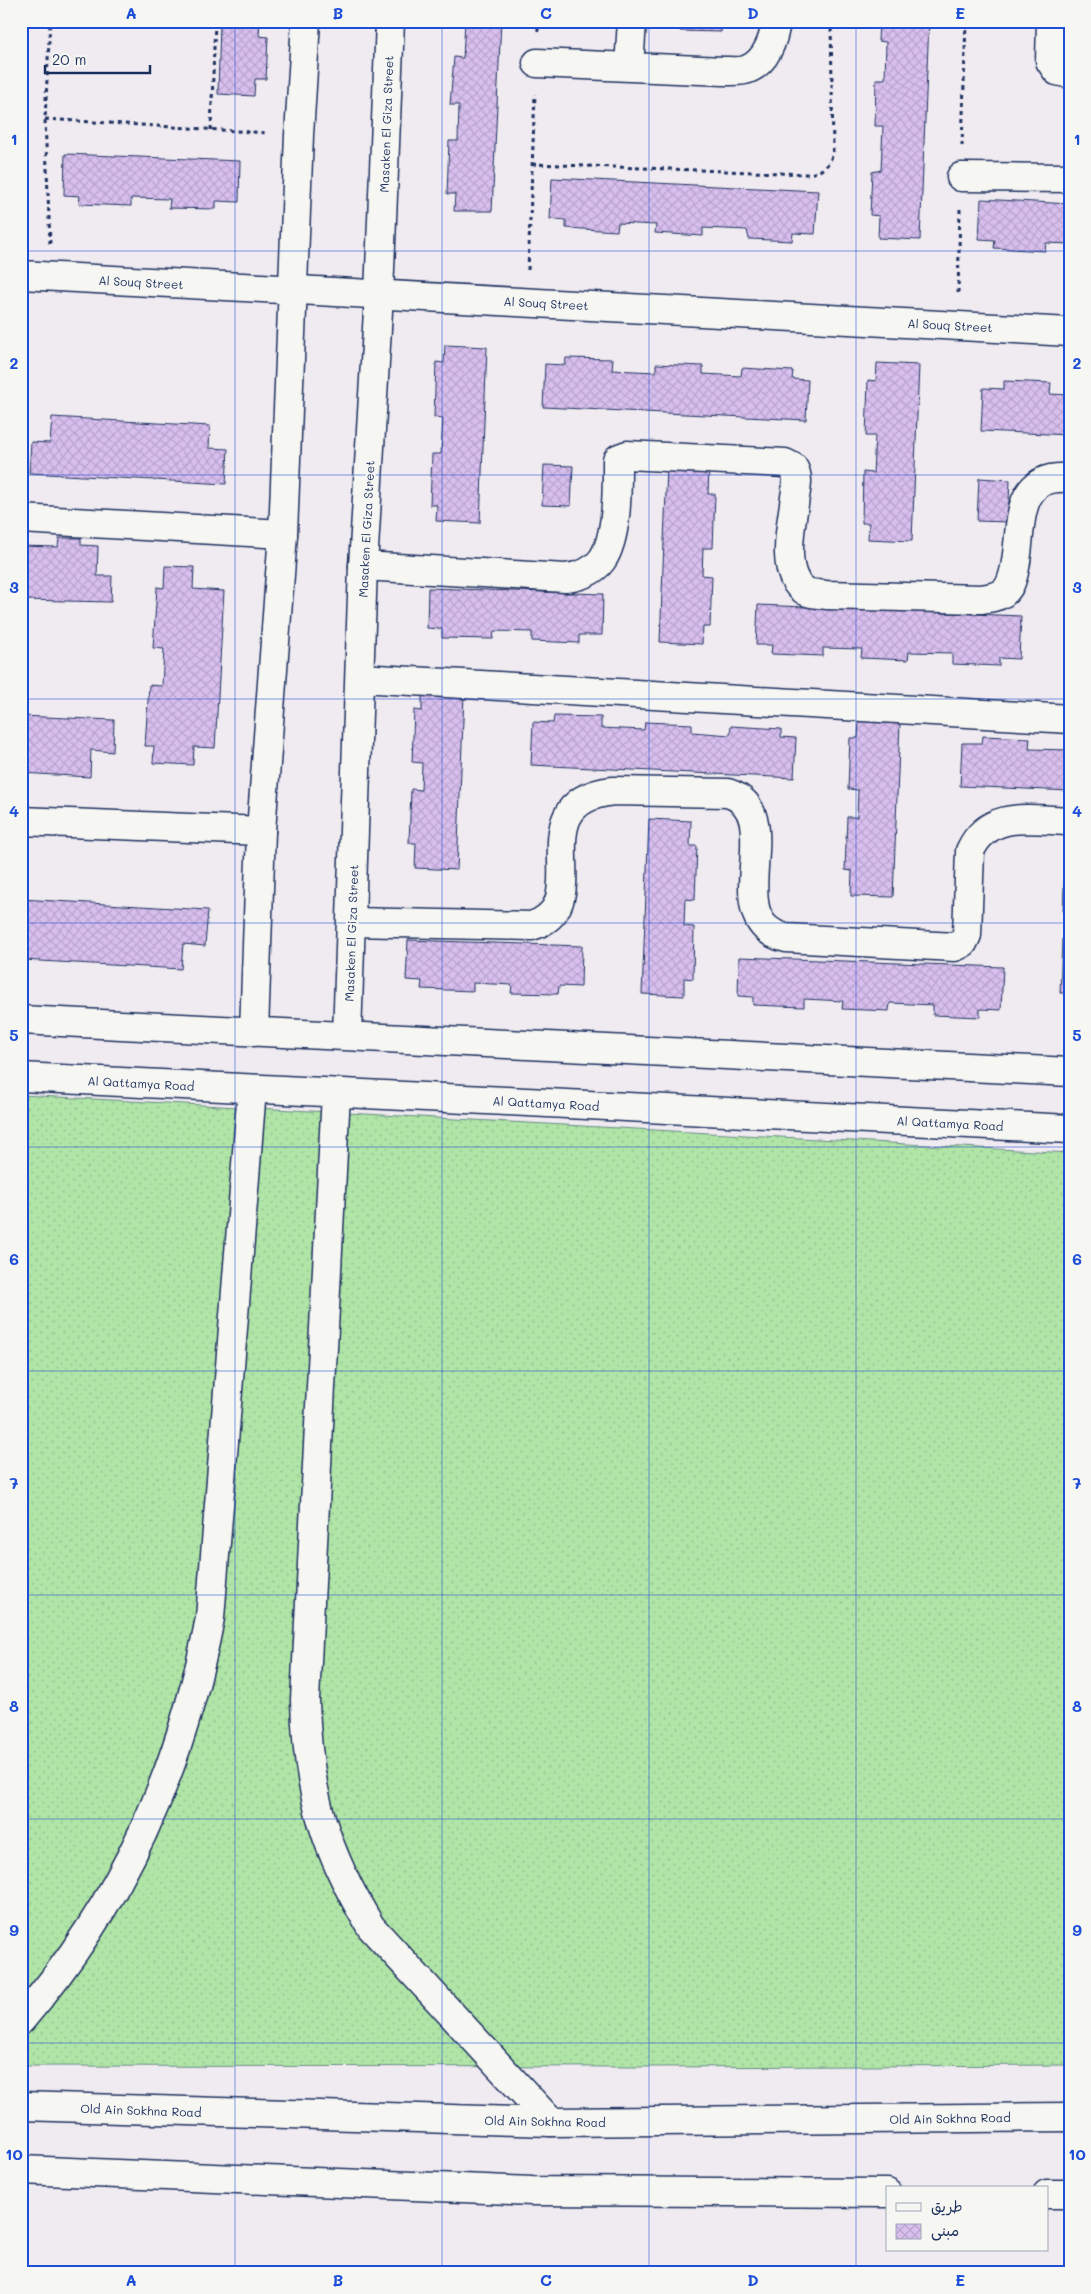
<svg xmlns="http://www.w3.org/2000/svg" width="1091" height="2294" viewBox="0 0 1091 2294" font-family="Mali,'Playpen Sans Arabic',sans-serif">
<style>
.grass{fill:url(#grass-dots);stroke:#668a82}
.building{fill:url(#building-cross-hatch);stroke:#1b2f5e}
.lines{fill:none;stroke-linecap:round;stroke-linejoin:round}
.minor-casing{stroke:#1b2f5e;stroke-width:31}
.tertiary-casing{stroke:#1b2f5e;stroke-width:31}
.primary-casing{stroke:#1b2f5e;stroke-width:31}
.path{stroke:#1b2f5e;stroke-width:3;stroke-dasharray:4 4;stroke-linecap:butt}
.minor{stroke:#f6f6f2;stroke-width:28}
.tertiary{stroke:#f6f6f2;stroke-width:28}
.primary{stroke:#f6f6f2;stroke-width:28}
.grid{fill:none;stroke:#1d4ed8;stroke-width:1;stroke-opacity:0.55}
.labels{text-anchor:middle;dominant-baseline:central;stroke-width:4.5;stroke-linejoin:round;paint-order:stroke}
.street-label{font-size:12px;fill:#1b2f5e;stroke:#f6f6f2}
.neatline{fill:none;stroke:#1d4ed8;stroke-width:2}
.grid-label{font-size:16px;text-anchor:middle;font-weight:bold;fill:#1d4ed8}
</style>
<defs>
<pattern id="grass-dots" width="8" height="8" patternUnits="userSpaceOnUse" patternTransform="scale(1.25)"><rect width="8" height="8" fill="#b0e5a7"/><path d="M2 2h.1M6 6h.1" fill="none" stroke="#97c592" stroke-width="1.8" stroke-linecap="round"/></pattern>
<pattern id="building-cross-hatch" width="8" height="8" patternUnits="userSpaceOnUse" patternTransform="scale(1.25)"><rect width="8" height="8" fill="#d8bfee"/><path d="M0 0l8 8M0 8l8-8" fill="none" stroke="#b9a4ce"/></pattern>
</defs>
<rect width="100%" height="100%" fill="#f0ebf1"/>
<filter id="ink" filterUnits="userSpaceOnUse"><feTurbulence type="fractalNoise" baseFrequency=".02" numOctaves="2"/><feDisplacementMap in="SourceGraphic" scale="10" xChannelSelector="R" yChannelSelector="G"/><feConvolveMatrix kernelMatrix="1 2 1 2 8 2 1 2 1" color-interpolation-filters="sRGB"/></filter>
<g filter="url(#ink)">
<!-- grass -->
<path class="grass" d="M21,1095L1070,1153V2065L652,2067L21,2066Z"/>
<!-- building -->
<path class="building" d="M21,21H26L21,158Z
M220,21H260L259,36L268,37L266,79H255L254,96L218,94Z
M465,21H501L492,211H454L455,194H447L449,141H458L459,105H450L454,57L463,58Z
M681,21H722L721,32L680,31Z
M879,21H929L920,240L878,238L879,216L870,215L872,172L881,170L883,126H875L876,79H885L886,42L878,41Z
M65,154L240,161L239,202L216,201V209L169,208L170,199L131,198V206L79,204L80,196L64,195Z
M552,178L818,191L815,234L793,233L792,241L749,239L747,230L703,228V236L655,233L656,225L618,223L617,231L566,228V220L550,219Z
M981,199L1070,204V244L1046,243L1045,251L994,248L995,240L979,239Z
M445,345L487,347L480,523L436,521L437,505H430L432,454H441L443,418L434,417L436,362L444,363Z
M566,358L613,359L612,370L656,372V364L703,366V374L741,376L742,368L793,371L792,379L808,380L806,420L543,407L545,364L565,365Z
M877,363L919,365L912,541L868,539L869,523H862L863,472L873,473L875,436H866L868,380L876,381Z
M1004,381L1051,383L1050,394L1070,395V435L981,431L983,388L1004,389Z
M52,417L210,426L209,448L228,449L226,484L29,473L31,442L50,443Z
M544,465L573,466L571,506L542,505Z
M667,467L709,469L708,494H715L713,548H703L702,575L712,576L710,627H703L702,644L660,642Z
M979,478L1010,480L1008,522L977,521Z
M59,538H81V545L98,546L97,576H112L111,602L21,600V546L58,547Z
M165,566L194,567L193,589L224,591L215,748L194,747L193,765L153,763L154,746H145L149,685L162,686L164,649L153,648L157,587L164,588Z
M428,588L603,594L602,635H579V643L532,641V632L494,631L493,639L442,638V629L427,628Z
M758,605L1021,616L1019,659L999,658V666L952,664V653L909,652L908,660L861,658L862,649L823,648V656L771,654L772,645H756Z
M422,693L464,695L457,870L415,868L416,843H409L411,789L421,790L422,763L412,762L414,710L422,711Z
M21,716L114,720L113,752L91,750L90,777L21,773Z
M554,716L601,717V728L644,730L645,722L692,724V732L730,735L731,726L781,729V737L796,738L794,778L531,765L533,722L553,723Z
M859,721L900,722L893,897L851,896L852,871L845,870L847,817H857L858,790L848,789L850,738H858Z
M983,736L1030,738L1029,749L1070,750V791L960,786L962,743H982Z
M649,819L691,821L690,846H697L695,900L685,899L684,926L694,927L693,979L684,978V996L642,994Z
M1065,860L1070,861V912H1063Z
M21,899L208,910L205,946L183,944L181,969L23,960L25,932H21Z
M1062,939L1070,940V1014H1066L1067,993H1060Z
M408,940L582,946L581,987L559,986L558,994L511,993L512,985L473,983V991L421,989L422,981L406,980Z
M739,957L1003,967L1001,1010L980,1009V1017L933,1015V1005L890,1003L889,1011L842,1009L843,1001L804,999V1007L753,1005V997L738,996Z"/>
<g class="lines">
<!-- minor casing -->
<g class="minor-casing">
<path id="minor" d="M1051,21L1050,61L1057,71L1070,74
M537,63L724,71C731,71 742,72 748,69C766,62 774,39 776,21
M629,67L632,21
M961,177L1070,178
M21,275L1070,332
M21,519L283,534
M363,566L565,578C578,577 593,572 602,560C618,537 617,487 617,460L619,458L627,455L785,463L793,467C799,476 797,486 795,497C792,522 779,573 804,590C809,594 819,594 826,595L981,599C989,598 997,597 1003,593C1010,588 1012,580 1014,572C1024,532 1010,473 1070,478
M360,678L1070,719
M21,821L261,831
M352,922L531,926C602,906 515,802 613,791L728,793C791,813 715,921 786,938L955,947L963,943L967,935L970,851C989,809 1032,820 1070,821"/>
</g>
<!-- tertiary casing -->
<g class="tertiary-casing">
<path id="tertiary" d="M21,1020L1070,1072
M254,1032L261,831L283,534L299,135L306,21
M347,1036L363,566L379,294L390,21
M21,1077L1070,1129
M336,1093L305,1700C307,1790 324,1850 371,1927L551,2122
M21,2020C123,1902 181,1771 210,1618L252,1089"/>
</g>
<!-- primary casing -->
<g class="primary-casing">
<path id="primary" d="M21,2106L551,2122L1070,2117
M21,2170L532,2191L887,2193
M1047,2194H1070"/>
</g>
<!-- path -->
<path class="path" d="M538,31V21
M45,119L268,133
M211,130L215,21
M962,146L966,21
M532,164L807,174C821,173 830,166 833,152L831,21
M50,244L45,119L50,21
M528,270L535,94
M958,293L960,209"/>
<!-- minor -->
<use href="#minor" class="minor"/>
<!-- tertiary -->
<use href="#tertiary" class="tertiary"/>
<!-- primary -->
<use href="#primary" class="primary"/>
</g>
</g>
<!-- grid -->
<path class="grid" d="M235,21V2273M442,21V2273M649,21V2273M856,21V2273M21,251H1070M21,475H1070M21,699H1070M21,923H1070M21,1147H1070M21,1371H1070M21,1595H1070M21,1819H1070M21,2043H1070"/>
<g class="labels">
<!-- street labels -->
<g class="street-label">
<text transform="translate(386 124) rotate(-88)">Masaken El Giza Street</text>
<text transform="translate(141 282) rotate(3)">Al Souq Street</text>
<text transform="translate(546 303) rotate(3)">Al Souq Street</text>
<text transform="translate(950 325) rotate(3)">Al Souq Street</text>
<text transform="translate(366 529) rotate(-87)">Masaken El Giza Street</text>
<text transform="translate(351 933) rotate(-88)">Masaken El Giza Street</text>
<text transform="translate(141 1083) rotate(3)">Al Qattamya Road</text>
<text transform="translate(546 1103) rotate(3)">Al Qattamya Road</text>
<text transform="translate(950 1123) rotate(3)">Al Qattamya Road</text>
<text transform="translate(141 2110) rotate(2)">Old Ain Sokhna Road</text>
<text transform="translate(950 2118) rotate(-1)">Old Ain Sokhna Road</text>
<text transform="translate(545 2121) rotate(1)">Old Ain Sokhna Road</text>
</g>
</g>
<!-- margin -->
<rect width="1091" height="2294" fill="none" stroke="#f6f6f2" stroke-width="55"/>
<!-- legend -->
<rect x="886" y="2186" width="162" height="65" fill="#f6f6f2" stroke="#9ea6b7"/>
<rect x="896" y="2203" width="25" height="8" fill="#f6f6f2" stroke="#9ea6b7"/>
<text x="931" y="2212" font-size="15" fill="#1b2f5e">طريق</text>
<rect x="896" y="2224" width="25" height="15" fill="url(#building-cross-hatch)" stroke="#9ea6b7"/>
<text x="931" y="2236" font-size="15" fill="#1b2f5e">مبنى</text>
<!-- scale -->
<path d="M45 65v8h105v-8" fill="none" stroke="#1b2f5e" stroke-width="2.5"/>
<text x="52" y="65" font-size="15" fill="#1b2f5e" stroke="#f6f6f2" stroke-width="4" paint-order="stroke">20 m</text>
<rect x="28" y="28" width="1036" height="2238" class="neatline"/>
<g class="grid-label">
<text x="131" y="19">A</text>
<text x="338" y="19">B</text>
<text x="546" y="19">C</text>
<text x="753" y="19">D</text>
<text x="960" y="19">E</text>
<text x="14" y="145">1</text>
<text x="1077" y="145">1</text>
<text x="14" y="369">2</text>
<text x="1077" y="369">2</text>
<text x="14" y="593">3</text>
<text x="1077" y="593">3</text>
<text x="14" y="817">4</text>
<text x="1077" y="817">4</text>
<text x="14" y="1041">5</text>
<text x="1077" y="1041">5</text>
<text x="14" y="1265">6</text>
<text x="1077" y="1265">6</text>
<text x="14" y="1489">7</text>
<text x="1077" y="1489">7</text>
<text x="14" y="1712">8</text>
<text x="1077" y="1712">8</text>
<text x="14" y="1936">9</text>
<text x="1077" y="1936">9</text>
<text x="14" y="2160">10</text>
<text x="1077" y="2160">10</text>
<text x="131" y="2286">A</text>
<text x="338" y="2286">B</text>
<text x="546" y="2286">C</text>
<text x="753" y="2286">D</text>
<text x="960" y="2286">E</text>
</g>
</svg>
